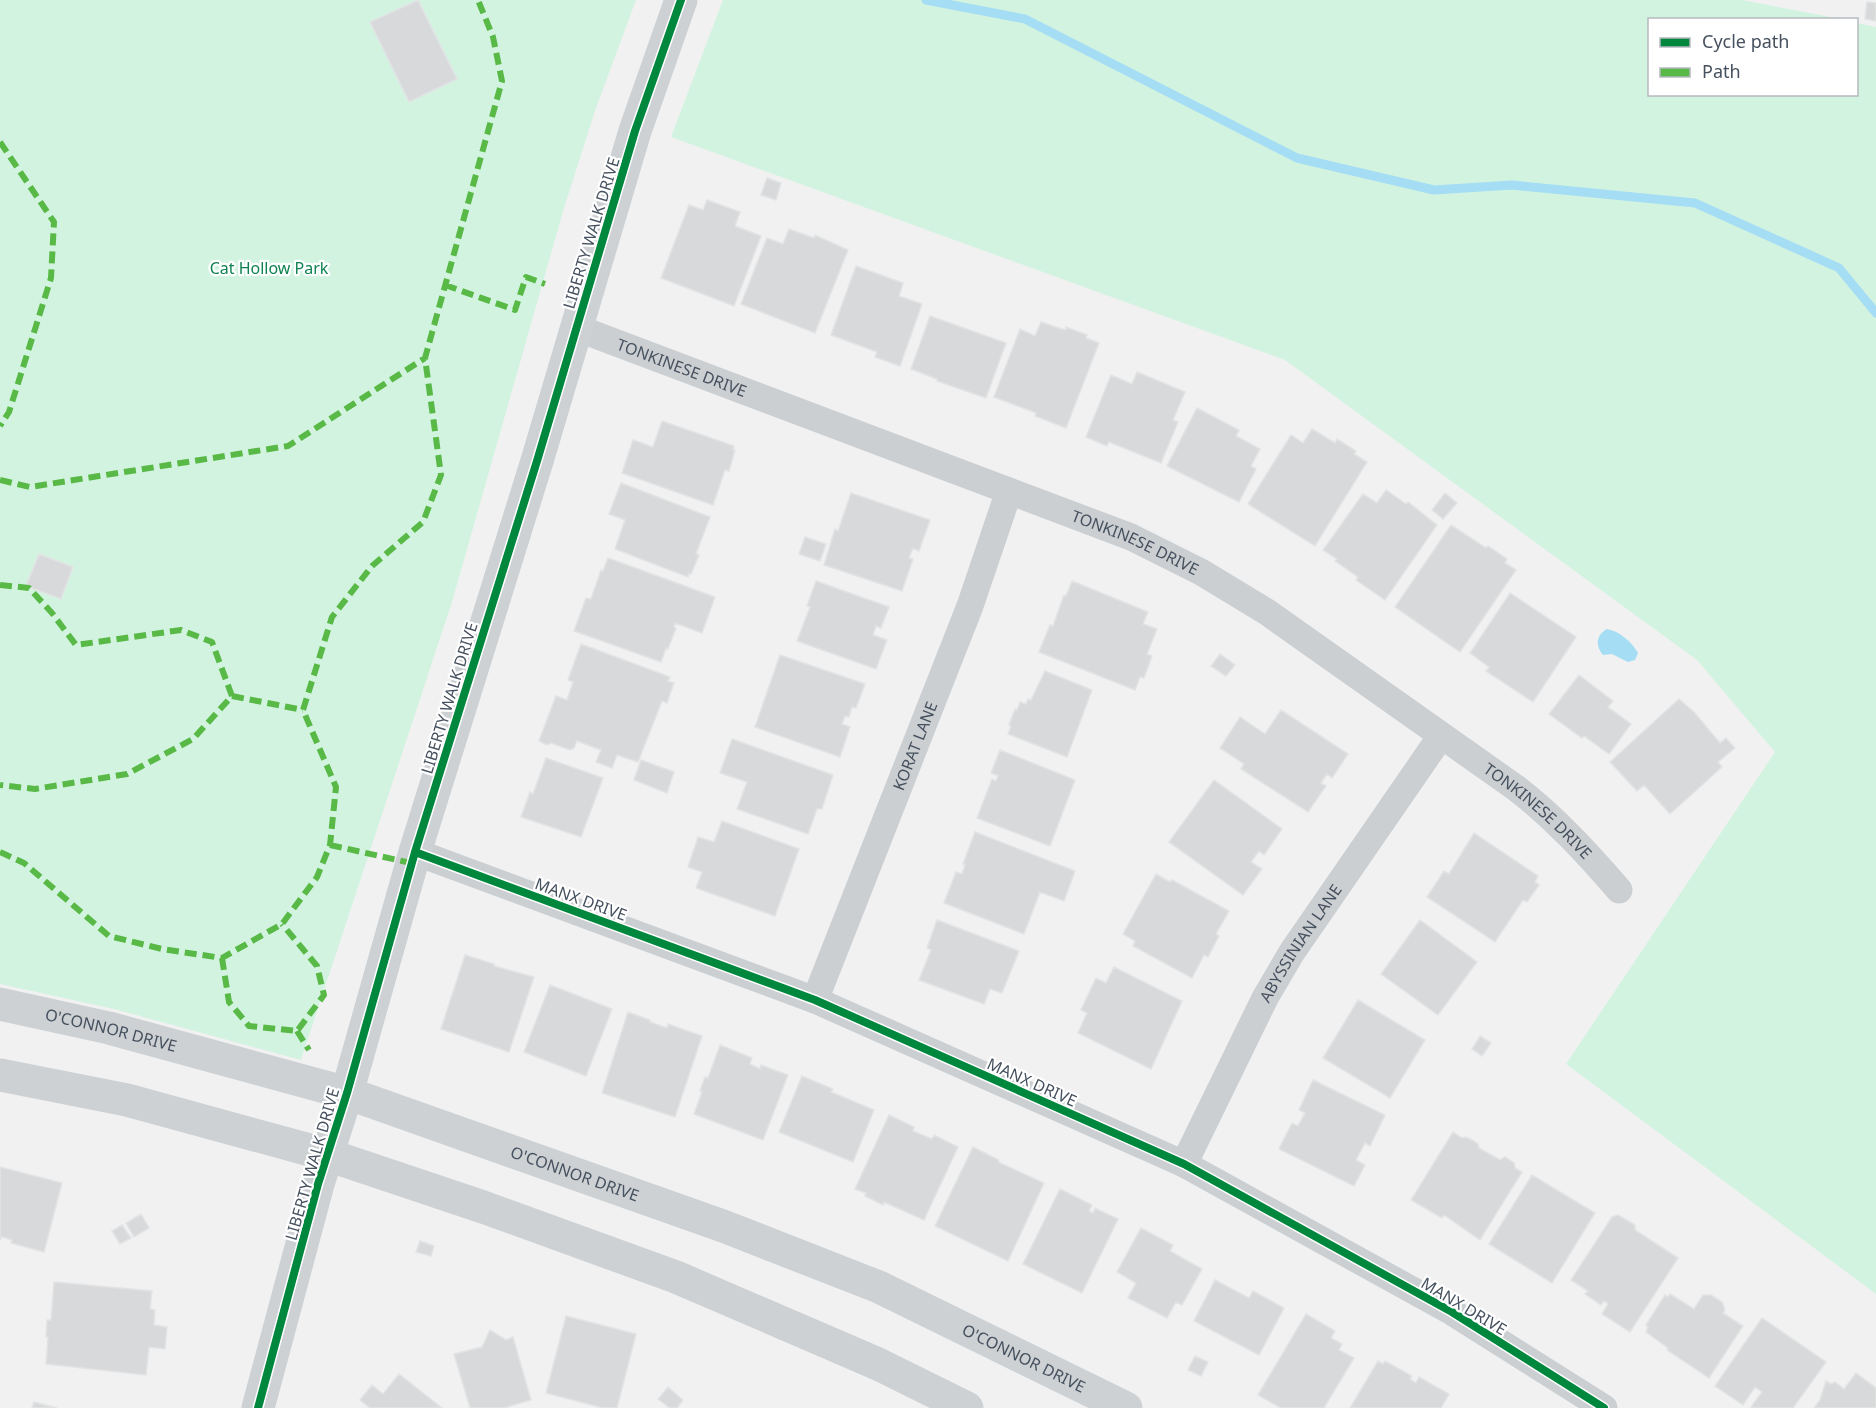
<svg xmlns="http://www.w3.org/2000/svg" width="1876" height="1408" viewBox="0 0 1876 1408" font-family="'Noto Sans',sans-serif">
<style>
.green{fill:#d3f3e1}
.water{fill:#a4ddf4}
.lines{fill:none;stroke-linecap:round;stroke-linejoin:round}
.stream{stroke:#a4ddf4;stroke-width:9}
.building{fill:#d8d9db;stroke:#e2e3e4;stroke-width:1.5}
.street{stroke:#cccfd2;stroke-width:27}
.secondary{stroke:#cdd1d4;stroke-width:33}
.quiet{stroke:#58b947;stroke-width:6;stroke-dasharray:12 6;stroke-linecap:butt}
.cycleway-casing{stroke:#fff;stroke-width:11}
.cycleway{stroke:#00873e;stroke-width:8}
.labels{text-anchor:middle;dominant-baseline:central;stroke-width:4.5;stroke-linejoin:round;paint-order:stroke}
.street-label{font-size:16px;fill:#46515f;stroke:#fff}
.park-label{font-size:16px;fill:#0e8351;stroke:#fff}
</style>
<rect width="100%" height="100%" fill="#f1f1f1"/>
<!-- green -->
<path class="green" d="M0,0H636L596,108L564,208L452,602L301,1060L114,1009L0,984Z
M723,0H1742L1841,19L1650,20V94H1856L1857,23L1876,27V1294L1566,1064L1775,752L1697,660L1285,360L671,137Z"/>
<!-- water -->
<path class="water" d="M1607,629C1619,631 1632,642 1638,653L1635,660L1628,662L1612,654L1603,655C1596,646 1595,636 1607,629Z"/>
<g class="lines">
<!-- stream -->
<path class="stream" d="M926,0L1025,19L1297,158L1434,190L1512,185L1695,203L1839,268L1876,313"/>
</g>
<!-- building -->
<path class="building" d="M418,0L457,79L409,102L370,22Z
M1867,2L1876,3V21L1865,19Z
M767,178L781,183L776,200L761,195Z
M707,200L740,212L735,226L761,236L734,306L661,278L689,205L703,210Z
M789,229L814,238L815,235L848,250L815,333L741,304L767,238L783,244Z
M856,266L903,283L899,296L922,304L900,366L875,357L877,352L831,335Z
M930,316L1006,343L986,398L937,381V379L911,369Z
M1041,322L1065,330L1066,327L1087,335L1086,338L1099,343L1066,428L1035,416L1036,413L994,397L1020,329L1035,336Z
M1137,372L1185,392L1173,420L1178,422L1161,463L1109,442L1107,446L1086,437L1111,375L1132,384Z
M1197,408L1239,430L1236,436L1260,449L1251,466L1256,469L1239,502L1167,466Z
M662,421L734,446L733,450H735L729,471L725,470L713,505L622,473L633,440L653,447Z
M1312,429L1335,443L1337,439L1356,451L1354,454L1367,462L1315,546L1248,504L1291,435L1303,443Z
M621,483L710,517L696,554L699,555L691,574L689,573L688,577L615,549L625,520L609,514Z
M1386,490L1406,504L1408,502L1437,525L1385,600L1356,580L1358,577L1335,561L1337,559L1323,550L1363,494L1377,503Z
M851,493L930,520L919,551L913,548L909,558L913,559L902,591L824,565L835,529L838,531Z
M1445,493L1457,503L1443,519L1432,510Z
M1451,525L1486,548L1488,546L1507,559L1505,563L1516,570L1460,652L1395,607Z
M805,537L826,544L820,561L799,554Z
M39,554L73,567L61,599L26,586Z
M608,558L715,597L702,633L675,623L674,627L676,628L668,649L666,648L661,662L574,631L586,598L591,599L601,570L603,571Z
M816,581L889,607L881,628L876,626L873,635L887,640L876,669L797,641L810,607L807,606Z
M1072,581L1148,612L1143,624L1157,629L1147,654L1152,656L1144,678L1140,677L1135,690L1039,652L1050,625L1053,626L1064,595L1066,596Z
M1510,593L1576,637L1533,702L1486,671L1489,667L1470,653Z
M581,644L670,677L668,681L674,683L667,703L662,701L638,762L617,755L612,768L596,762L601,750L577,741L574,748L570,750L551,743L547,745L539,741L556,696L567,700L573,682L568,680Z
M1220,654L1235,665L1226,676L1211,666Z
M780,655L865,684L856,708L852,707L849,717L845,716L842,724L850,727L840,757L755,727Z
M1045,671L1092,690L1067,757L1008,734L1011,726L1009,725L1015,709L1017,710L1020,702L1026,704L1028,699L1031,700Z
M1579,675L1613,701L1608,707L1631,724L1609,754L1584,736L1582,738L1549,714Z
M1679,699L1694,712L1720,743L1726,738L1735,748L1718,762L1722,767L1670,814L1644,785L1637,791L1610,762Z
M1281,710L1348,754L1332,778L1327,774L1321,783L1326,786L1308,812L1241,769L1244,764L1220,748L1240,717L1265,734Z
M732,739L833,775L822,809H817L808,834L737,809L747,782L720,773Z
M1000,750L1075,780L1050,846L977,818L992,779L996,781L998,776L991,773Z
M546,758L603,778L581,837L521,817L530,792L533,794Z
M641,760L674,772L667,793L634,780Z
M1214,780L1282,829L1264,855L1259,851L1251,862L1262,869L1243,895L1169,842Z
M722,821L799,849L775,916L696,888L702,872L688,867L698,837L714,842Z
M975,832L1075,871L1064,901L1040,892L1024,934L944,903L956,872L962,874L965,865L963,864Z
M1474,833L1538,876L1535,882L1539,885L1527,902L1523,900L1495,942L1427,897L1444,871L1449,874Z
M1156,874L1170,882L1172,880L1229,911L1216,934L1219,936L1208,957L1204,955L1192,978L1133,946L1135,941L1123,934Z
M937,920L1019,951L1002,993L990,989L984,1004L919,980L931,950L927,948Z
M1420,920L1477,962L1438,1015L1381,974Z
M465,955L494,964V966L534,977L509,1052L441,1029Z
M1114,967L1182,1001L1151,1069L1078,1033L1087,1013L1081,1010L1096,978L1106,983Z
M550,985L612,1009L586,1076L524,1052Z
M1358,1000L1425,1040L1390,1098L1323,1058Z
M628,1012L650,1020V1022L667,1028L668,1024L702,1036L675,1117L602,1093Z
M1480,1036L1491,1043L1482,1056L1472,1049Z
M720,1045L752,1058L750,1064L760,1069L761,1065L788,1075L763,1140L694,1114L702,1092L700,1091L705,1077L708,1078Z
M802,1076L833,1089L831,1092L874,1110L853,1162L779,1132Z
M1313,1080L1385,1115L1370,1146L1365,1143L1356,1160L1365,1165L1354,1186L1279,1149L1292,1123L1298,1126L1305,1113L1299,1110Z
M889,1115L914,1127L913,1131L932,1139L934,1135L958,1147L924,1220L884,1202L883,1205L865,1196L866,1193L855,1189Z
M1453,1132L1462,1138L1466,1137L1472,1140L1478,1144L1479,1148L1500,1160L1505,1157L1514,1163L1515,1168L1522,1172L1480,1240L1444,1215L1442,1218L1411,1200Z
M973,1147L999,1160L998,1162L1044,1183L1008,1261L935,1226Z
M0,1167L62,1183L44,1252L11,1243L12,1240L2,1237L0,1240Z
M1532,1175L1595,1213L1552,1283L1489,1244Z
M1060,1189L1092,1205L1089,1211L1093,1213L1095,1208L1118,1219L1082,1293L1023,1264Z
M141,1214L149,1228L134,1237L126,1223Z
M1618,1215L1635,1225V1230L1678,1258L1630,1332L1602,1314L1608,1304L1604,1301L1601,1305L1585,1294L1588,1291L1571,1280L1612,1217Z
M122,1225L131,1238L120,1244L112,1231Z
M1141,1228L1173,1245L1170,1251L1202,1269L1182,1305L1176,1302L1167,1318L1128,1298L1136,1283L1117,1272Z
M420,1241L434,1246L431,1256L416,1252Z
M1215,1280L1249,1298L1253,1291L1284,1308L1259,1355L1194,1321Z
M54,1282L152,1291L150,1309L155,1310L154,1325L167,1327L165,1349L149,1347L146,1375L46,1364L48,1337H46L47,1320H51Z
M1670,1294L1694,1309L1703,1295H1711L1722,1302L1725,1310L1723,1313L1743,1326L1709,1378L1667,1350L1668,1348L1646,1332L1648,1327L1646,1325L1665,1295L1668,1297Z
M1306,1314L1335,1331L1331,1338L1342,1344L1339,1350L1354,1358L1324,1408H1281L1258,1395Z
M566,1316L636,1334L617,1408H603L546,1393Z
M1762,1318L1826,1362L1793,1408H1753L1751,1407L1762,1392L1755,1387L1743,1405L1715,1386Z
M490,1330L506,1340L513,1337L531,1400L504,1408H470L454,1354L482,1347Z
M1195,1356L1208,1362L1201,1376L1188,1370Z
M1378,1361L1383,1364L1385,1361L1412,1376L1410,1379L1416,1383L1419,1377L1449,1394L1441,1408H1350Z
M1856,1373L1876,1388V1408H1814L1820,1400L1826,1381L1831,1384L1835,1382L1844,1389Z
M399,1374L442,1408H370L360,1400L372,1385L383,1394Z
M668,1387L683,1400L677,1408H670L658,1399Z
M34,1402L57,1408H32Z"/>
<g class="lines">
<!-- street -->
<g class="street">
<path id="s1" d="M577,328L1131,537L1201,572L1267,612L1516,788C1555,818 1587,853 1619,890"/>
<path d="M415,852L815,1000L1184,1164L1452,1312L1604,1408"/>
<path id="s2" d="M815,1000L970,606L1009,491"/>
<path id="s3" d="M1184,1164L1265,998L1292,952L1441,736"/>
</g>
<!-- secondary -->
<g class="secondary">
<path id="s4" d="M0,1004L109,1028L347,1093L723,1226L879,1287L1126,1408"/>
<path d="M0,1075L127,1100L328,1155L483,1207L676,1277L878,1364L967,1408"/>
<path d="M258,1408L318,1184L347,1093L415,852L537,461L635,131L681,0"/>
</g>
<!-- quiet -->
<path class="quiet" d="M0,142L54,222L51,278L9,412L0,426
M445,285L515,310L526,277L545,284
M0,480L30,487L288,446L425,358
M0,585L29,588L52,613L76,645L181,630L212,642L232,696L193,739L127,774L35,789L0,785
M232,696L303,710
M330,845L411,863
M0,852L24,863L109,936L162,949L222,958L282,924L317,877L330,845L336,787L303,710L332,617L372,566L423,522L441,475L425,358L502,81L493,37L478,0
M222,958L229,1002L249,1026L297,1031L324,995L317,966L282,924
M297,1031L309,1050"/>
<!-- cycleway casing -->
<g class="cycleway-casing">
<path id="cycleway" d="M415,852L815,1000L1184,1164L1452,1312L1604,1408
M258,1408L318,1184L347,1093L415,852L537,461L635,131L681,0"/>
</g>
<!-- cycleway -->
<use href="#cycleway" class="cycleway"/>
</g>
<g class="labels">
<!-- street labels -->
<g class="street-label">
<text transform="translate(591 233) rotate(-73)">LIBERTY WALK DRIVE</text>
<text stroke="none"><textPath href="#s1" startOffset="112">TONKINESE DRIVE</textPath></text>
<text stroke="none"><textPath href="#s1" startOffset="598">TONKINESE DRIVE</textPath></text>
<text transform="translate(449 698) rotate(-73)">LIBERTY WALK DRIVE</text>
<text stroke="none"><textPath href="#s2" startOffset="273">KORAT LANE</textPath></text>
<text stroke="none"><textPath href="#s1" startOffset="1084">TONKINESE DRIVE</textPath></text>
<text transform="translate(581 899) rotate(20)">MANX DRIVE</text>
<text stroke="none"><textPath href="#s3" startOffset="250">ABYSSINIAN LANE</textPath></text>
<text stroke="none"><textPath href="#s4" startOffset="114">O'CONNOR DRIVE</textPath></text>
<text transform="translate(1032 1082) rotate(24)">MANX DRIVE</text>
<text transform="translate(312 1164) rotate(-74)">LIBERTY WALK DRIVE</text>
<text stroke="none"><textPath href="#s4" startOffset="600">O'CONNOR DRIVE</textPath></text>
<text transform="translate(1464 1306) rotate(31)">MANX DRIVE</text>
<text stroke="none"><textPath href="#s4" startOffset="1086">O'CONNOR DRIVE</textPath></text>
</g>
<!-- park labels -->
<g class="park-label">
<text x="269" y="268">Cat Hollow Park</text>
</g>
</g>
<!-- legend -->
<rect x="1648" y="18" width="210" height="78" fill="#ffffff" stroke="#b5b9bf" stroke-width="1.5"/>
<rect x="1660" y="38" width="30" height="9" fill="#00873e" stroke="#b5b9bf" stroke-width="1.5"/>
<text x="1702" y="48" font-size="18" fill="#46515f">Cycle path</text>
<rect x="1660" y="68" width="30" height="9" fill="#58b947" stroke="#b5b9bf" stroke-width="1.5"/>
<text x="1702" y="78" font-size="18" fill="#46515f">Path</text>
</svg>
